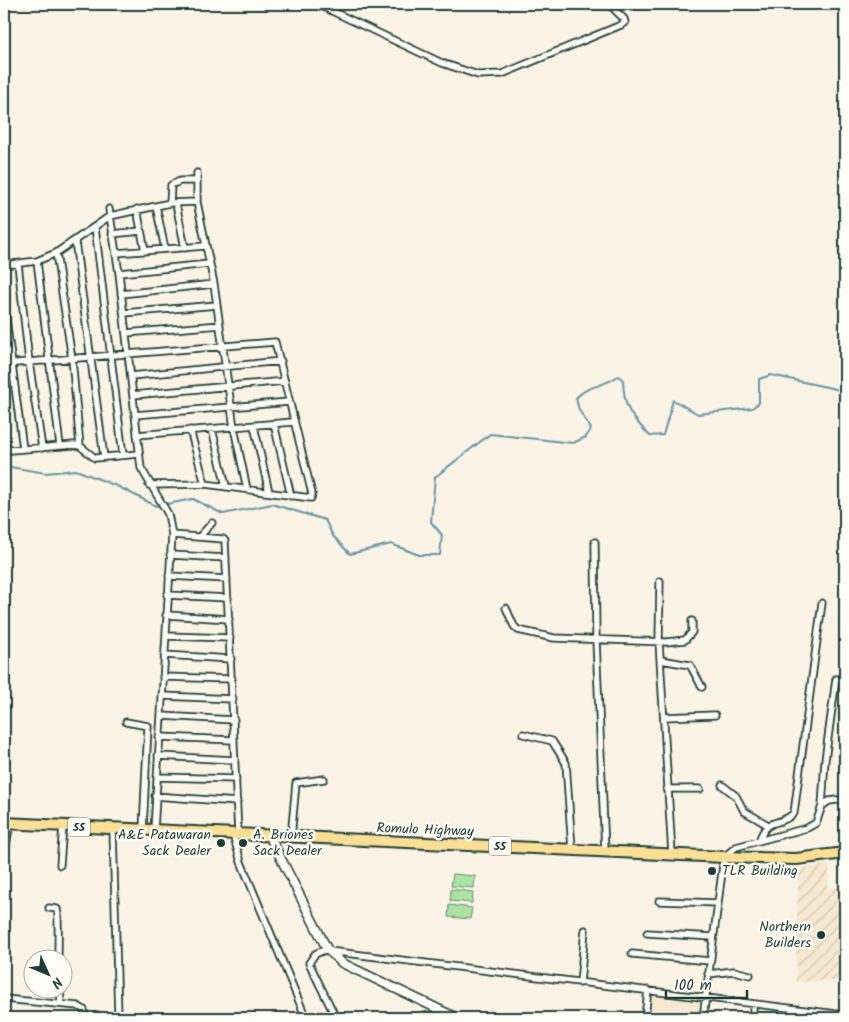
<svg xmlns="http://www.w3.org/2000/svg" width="849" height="1022" viewBox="0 0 849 1022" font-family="Kalam,sans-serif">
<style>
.built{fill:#f7e8d1}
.industrial{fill:url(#industrial-furrows)}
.park{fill:#ace2a5;stroke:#66906c}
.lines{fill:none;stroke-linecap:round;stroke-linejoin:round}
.stream{stroke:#6596a7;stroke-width:2}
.minor-casing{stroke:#1f3d34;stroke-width:9}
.tertiary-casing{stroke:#1f3d34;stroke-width:11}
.trunk-casing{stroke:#1f3d34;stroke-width:14}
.minor{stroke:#fdfcf7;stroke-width:5.5}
.tertiary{stroke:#fdfcf7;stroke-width:8}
.trunk{stroke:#fbdf96;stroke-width:10}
.poi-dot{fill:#1f3d34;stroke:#fdfcf7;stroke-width:2}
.labels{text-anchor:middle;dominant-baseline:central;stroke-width:5;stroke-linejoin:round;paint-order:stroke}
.shield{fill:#fdfcf7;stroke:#62766e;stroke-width:1}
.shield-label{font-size:12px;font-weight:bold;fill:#1f3d34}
.street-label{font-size:14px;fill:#1f3d34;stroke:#fdfcf7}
.poi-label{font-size:14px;fill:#1f3d34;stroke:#fdfcf7;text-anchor:end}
</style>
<defs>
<pattern id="industrial-furrows" width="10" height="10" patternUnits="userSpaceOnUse" patternTransform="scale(1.25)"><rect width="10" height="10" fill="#f7e8d1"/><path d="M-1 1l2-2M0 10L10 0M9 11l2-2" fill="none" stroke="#d3c8b4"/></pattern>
</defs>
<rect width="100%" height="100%" fill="#faf3e6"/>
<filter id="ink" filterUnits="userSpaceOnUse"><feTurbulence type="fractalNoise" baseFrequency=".02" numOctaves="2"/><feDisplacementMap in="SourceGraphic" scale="10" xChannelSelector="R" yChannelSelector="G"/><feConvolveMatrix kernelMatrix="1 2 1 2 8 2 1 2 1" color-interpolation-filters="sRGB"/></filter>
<g filter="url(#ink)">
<!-- built -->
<path class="built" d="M651,996L702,1001L701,1018H649Z"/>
<!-- industrial -->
<path class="industrial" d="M830,864L828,888H845V981L796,982L798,869Z"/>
<!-- park -->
<path class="park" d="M453,874L475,876L474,888L451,886Z
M451,889L473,892L472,903L450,901Z
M449,905L472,908L470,919L448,917Z"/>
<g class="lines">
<!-- stream -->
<path class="stream" d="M4,466L46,473L76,470L119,487L156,506L193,499L223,514L272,504L325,520L333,536L350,554L391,544L419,555H440L442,535L431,522L435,477L490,434L573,443L586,437L591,429L579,410L576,398C589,384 602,388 618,376L623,380C624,409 630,415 650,436L663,435L673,400L698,414L752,408L759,403V379L771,375L845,391"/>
<!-- minor casing -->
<g class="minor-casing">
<path id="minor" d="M317,4L442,63L478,75L502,74L621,25L625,22L624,19L609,4
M197,173V202L214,284L234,428L247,489
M170,203L171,185L180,181H197
M176,204L185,248
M156,206L165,249
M109,209L119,273L141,468L168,514L172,535L154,830
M137,209L145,251
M95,227L123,455
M112,234L141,231
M75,241L104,457
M56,253L72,359L80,446
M116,253L205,246
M37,261L60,446
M18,264L29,362L42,448
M4,265L37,261L56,253L110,216L170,203L197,202
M119,273L209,264
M121,294L214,284
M4,303L23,449
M124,313L217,305
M126,333L220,325
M4,364L275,342L312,494L311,498L205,484L149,485
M131,376L281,361
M133,395L285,381
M135,415L289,402
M274,424L291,496
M254,426L269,492
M212,429L226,486
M190,430L205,484
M137,435L293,422
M4,444L11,450L74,445L80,446L95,458L139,454
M172,535L223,539L225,541L238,835
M200,536L212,523
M595,542L596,640L605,851
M170,555L226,558
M169,576L227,579
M660,581L659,642L672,854
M167,595L228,598
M506,608L514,626L518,630L554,638L666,642L685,640L692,632V621
M166,615L229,619
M166,636L230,638
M164,655L231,659
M661,660L690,665L702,687
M163,677L232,679
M162,696L233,699
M161,716L234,720
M664,717L715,715
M126,722L148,726L143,830
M523,734L552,741L566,763L572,849
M159,737L234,740
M158,756L235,760
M157,777L236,779
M722,785L736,796L744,811L768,825
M667,789H700
M155,796L237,802
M822,806L825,760L836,679H845
M113,829L118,1018
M233,835L241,862L306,1018
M291,838L296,783L324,779
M759,841C768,815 779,828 794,813L822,603
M4,857L10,823
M60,865L63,826
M659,901L718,903
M49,908L57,909C59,914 58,951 58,960
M647,933L713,937
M327,949L315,954L309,963L336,1018
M329,951L845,1015
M632,954L710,961
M708,974L734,971L750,975
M580,983L585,930
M60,990L61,1003
M4,999L78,1006L84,1010L85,1018
M645,1018L648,990
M703,1018L724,857L736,847L807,828L816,823L822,806L829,801L845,799
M753,1018V1004"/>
</g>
<!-- tertiary casing -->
<g class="tertiary-casing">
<path id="tertiary" d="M270,837L327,949L342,963L457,1018"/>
</g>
<!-- trunk casing -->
<g class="trunk-casing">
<path id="trunk" d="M4,823L724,857L796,859L845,853"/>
</g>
<!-- minor -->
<use href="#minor" class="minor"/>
<!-- tertiary -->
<use href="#tertiary" class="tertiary"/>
<!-- trunk -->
<use href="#trunk" class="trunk"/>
</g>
</g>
<!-- markers -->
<g class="poi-dot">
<circle cx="221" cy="843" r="5"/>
<circle cx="243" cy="843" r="5"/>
<circle cx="712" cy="871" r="5"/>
<circle cx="821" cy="935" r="5"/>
</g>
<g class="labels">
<!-- shield labels -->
<g class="shield">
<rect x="68" y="817.5" width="22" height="19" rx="4"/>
<rect x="489" y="836.5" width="22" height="19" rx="4"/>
</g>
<g class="shield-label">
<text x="79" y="827">55</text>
<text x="500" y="846">55</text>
</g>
<!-- street labels -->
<g class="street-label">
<text transform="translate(425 830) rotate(2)">Romulo Highway</text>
</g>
<!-- poi labels -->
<g class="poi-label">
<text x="211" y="835">A&amp;E Patawaran<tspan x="211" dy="16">Sack Dealer</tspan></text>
<text x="253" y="835" text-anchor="start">A. Briones<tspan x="253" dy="16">Sack Dealer</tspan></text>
<text x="722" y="871" text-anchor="start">TLR Building</text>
<text x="811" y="927">Northern<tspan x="811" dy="16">Builders</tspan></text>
</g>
</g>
<!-- margin -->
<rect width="849" height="1022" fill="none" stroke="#fdfcf7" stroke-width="20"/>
<rect x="10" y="10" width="829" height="1002" fill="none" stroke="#1f3d34" stroke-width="2" filter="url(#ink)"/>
<!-- north arrow -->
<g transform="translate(48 974) rotate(134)"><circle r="24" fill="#fdfcf7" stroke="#a4b0a9"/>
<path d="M0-4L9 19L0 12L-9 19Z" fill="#1f3d34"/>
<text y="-8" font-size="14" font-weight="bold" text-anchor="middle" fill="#1f3d34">N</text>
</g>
<!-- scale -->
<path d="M666 990v8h81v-8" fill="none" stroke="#1f3d34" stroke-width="2.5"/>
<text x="674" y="990" font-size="15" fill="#1f3d34" stroke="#fdfcf7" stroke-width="4" paint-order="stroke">100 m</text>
</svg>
